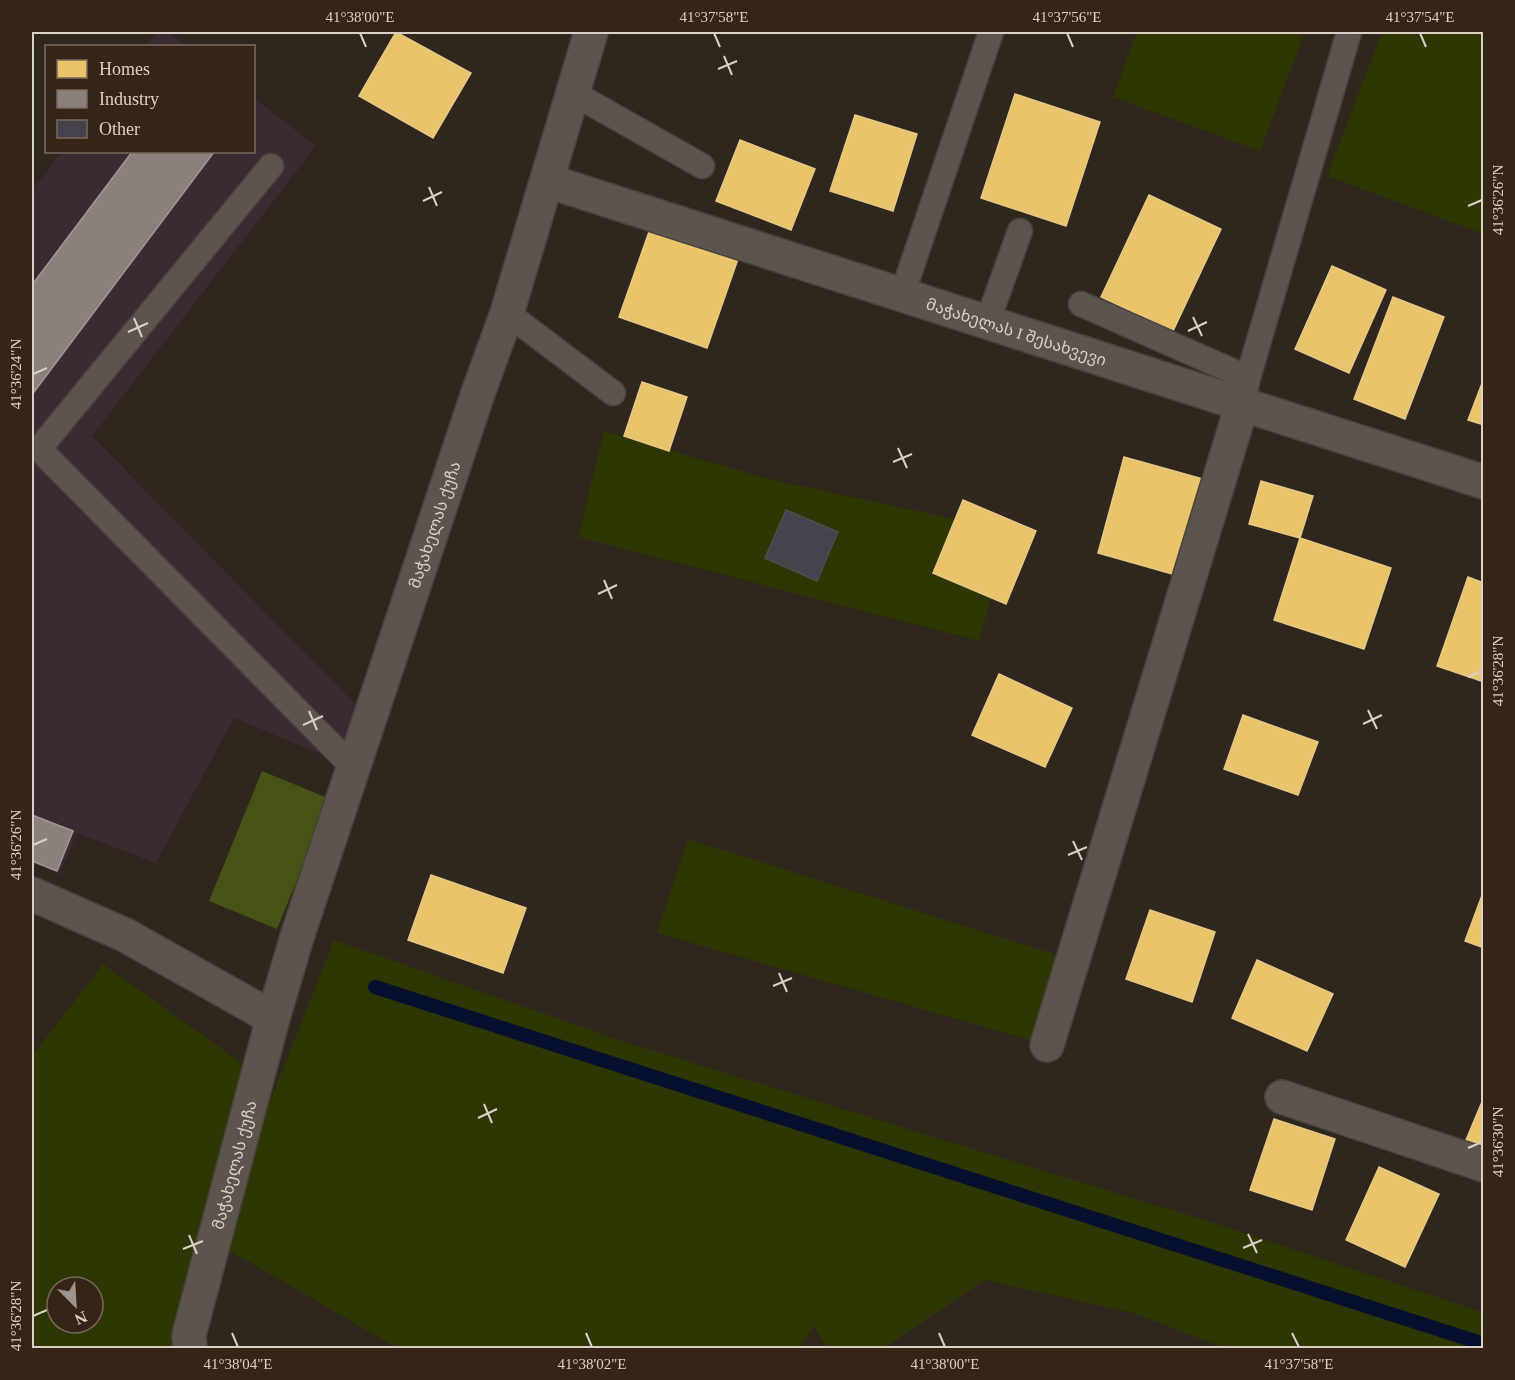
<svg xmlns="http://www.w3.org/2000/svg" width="1515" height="1380" viewBox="0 0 1515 1380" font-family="'Times New Roman','Noto Sans Georgian',serif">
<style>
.industrial{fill:#3a2a32}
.green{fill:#2e3604;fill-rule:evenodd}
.forest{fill:#475314}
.homes{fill:#e9c46a;stroke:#e5c886;stroke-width:1.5}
.industry{fill:#8a817c;stroke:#a29992;stroke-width:1.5}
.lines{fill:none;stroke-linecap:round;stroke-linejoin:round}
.stream{stroke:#04102d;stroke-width:14}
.building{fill:#46424c;stroke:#504c4d;stroke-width:1.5}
.service-casing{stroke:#49413b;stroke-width:27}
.minor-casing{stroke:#49413b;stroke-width:36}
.service{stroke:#5c554e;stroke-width:24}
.minor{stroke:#5c554e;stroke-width:33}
.ticks{fill:none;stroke:#dbd0c7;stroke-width:2}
.labels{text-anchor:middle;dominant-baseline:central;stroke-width:6;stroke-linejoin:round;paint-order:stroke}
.street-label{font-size:16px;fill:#dbd0c7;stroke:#362517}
.neatline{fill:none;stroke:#dbd0c7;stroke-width:2}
.ticks-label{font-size:15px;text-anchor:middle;fill:#dbd0c7}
</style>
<rect width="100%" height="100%" fill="#2f261e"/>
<!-- industrial -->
<path class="industrial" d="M157,32H168L188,46H145Z
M254,98L316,146L92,436L370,719L354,768L234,718L156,863L77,833L60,874L32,864V190L62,152H254Z"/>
<!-- green -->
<path class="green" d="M1137,32H1305L1260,151L1113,97Z
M1382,32H1483V234L1327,176Z
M604,431L773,480L1010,531L979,641L578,537Z
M688,839L1073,960L1047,1045L657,933Z
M334,940L622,1041L1214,1223L1483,1312V1348H1225L1133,1313L985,1280L884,1348H826L814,1326L800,1348H397L215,1242L190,1348H32V1056L103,964L246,1066L216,1237ZM57,1287H93V1323H57Z"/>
<!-- forest -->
<path class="forest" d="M262,771L330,799L277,929L209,901Z"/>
<!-- homes -->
<path class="homes" d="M396,32L471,73L433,138L359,96Z
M1015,94L1100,122L1066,226L981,198Z
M855,115L917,134L893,211L830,191Z
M740,140L815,169L791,230L716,201Z
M1149,195L1221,229L1173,331L1101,297Z
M650,229L738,259L707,348L619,317Z
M1332,266L1386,290L1349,373L1295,349Z
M1393,297L1444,317L1405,419L1354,399Z
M1484,378V425L1468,420Z
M642,382L687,397L669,451L624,436Z
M1124,457L1203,479L1176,575L1098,553Z
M1261,481L1313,496L1300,538L1249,524Z
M963,500L1036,531L1006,604L933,573Z
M1300,538L1391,568L1364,649L1274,620Z
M1468,577L1484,583V682L1437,666Z
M999,674L1072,708L1045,767L972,735Z
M1243,715L1318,742L1298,795L1224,769Z
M431,875L526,908L503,973L408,940Z
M1484,890V948L1465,941Z
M1150,910L1215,932L1192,1002L1126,979Z
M1257,960L1333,994L1307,1051L1232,1018Z
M1484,1097V1147L1466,1140Z
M1274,1119L1335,1139L1312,1210L1250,1190Z
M1379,1167L1439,1194L1405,1267L1346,1240Z"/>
<!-- industry -->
<path class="industry" d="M132,152H214L34,392L32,391V285Z
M32,815L73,831L57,871L32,861Z"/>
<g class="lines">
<!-- stream -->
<path class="stream" d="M375,987L1484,1344"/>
</g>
<!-- building -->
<path class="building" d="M786,510L838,532L817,581L765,558Z"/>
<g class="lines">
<!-- service casing -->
<g class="service-casing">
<path id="service" d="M573,93L702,166
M271,166L39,449L354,768
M902,295L991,32
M1081,304L1248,378
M507,313L613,393
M987,323L1020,231
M1242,405L1248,378L1349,32"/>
</g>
<!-- minor casing -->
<g class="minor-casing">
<g id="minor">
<path id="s1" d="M548,181L1484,482"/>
<path d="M32,894L125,935L273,1018"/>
<path d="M1047,1045L1242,405"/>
<path d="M1282,1097L1484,1165"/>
<path id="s2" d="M190,1348L189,1335L273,1018L297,937L478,393L507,313L591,32"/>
</g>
</g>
<!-- service -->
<use href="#service" class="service"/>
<!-- minor -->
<use href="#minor" class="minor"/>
</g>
<!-- ticks -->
<path class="ticks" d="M360,33L366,47M714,33L720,47M1067,33L1073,47M1420,33L1426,47M724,56L732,75M718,69L737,61M429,187L437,206M423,201L442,192M1468,206L1482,200M1193,317L1202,336M134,318L142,337M1188,331L1207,322M128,332L148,323M33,374L47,368M898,448L907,468M893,462L912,454M604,580L612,599M598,594L617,585M1468,677L1482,671M1368,710L1377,729M309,711L317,730M1363,724L1382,715M303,725L323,716M1073,841L1082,860M33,845L47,839M1068,855L1087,847M779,973L787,992M773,986L792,978M484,1104L492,1123M478,1118L497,1109M1468,1148L1482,1142M1248,1234L1257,1253M189,1235L197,1254M1243,1248L1262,1240M183,1249L203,1241M33,1316L47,1310M232,1333L238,1347M586,1333L592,1347M939,1333L945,1347M1292,1333L1299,1347"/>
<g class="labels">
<!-- street labels -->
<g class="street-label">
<text stroke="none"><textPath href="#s1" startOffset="492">მაჭახელას I შესახვევი</textPath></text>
<text stroke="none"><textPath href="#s2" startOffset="860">მაჭახელას ქუჩა</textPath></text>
<text stroke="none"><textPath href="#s2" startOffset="189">მაჭახელას ქუჩა</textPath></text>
</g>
</g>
<!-- border -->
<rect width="1515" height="1380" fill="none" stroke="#362517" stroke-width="66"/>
<!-- legend -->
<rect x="45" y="45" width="210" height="108" fill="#362517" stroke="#78695d" stroke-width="1.5"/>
<rect x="57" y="60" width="30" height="18" fill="#e9c46a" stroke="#78695d" stroke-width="1.5"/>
<text x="99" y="75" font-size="18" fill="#dbd0c7">Homes</text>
<rect x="57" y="90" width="30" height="18" fill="#8a817c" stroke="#78695d" stroke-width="1.5"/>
<text x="99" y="105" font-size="18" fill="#dbd0c7">Industry</text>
<rect x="57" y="120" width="30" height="18" fill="#46424c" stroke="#78695d" stroke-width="1.5"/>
<text x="99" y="135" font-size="18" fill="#dbd0c7">Other</text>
<!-- north arrow -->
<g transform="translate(75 1305) rotate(156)"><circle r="28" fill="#362517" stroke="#78695d" stroke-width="1.5"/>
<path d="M0-4.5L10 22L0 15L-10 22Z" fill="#9f948c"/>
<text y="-9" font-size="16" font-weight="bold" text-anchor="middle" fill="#dbd0c7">N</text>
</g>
<rect x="33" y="33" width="1449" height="1314" class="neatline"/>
<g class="ticks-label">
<text x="360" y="22">41°38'00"E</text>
<text x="714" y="22">41°37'58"E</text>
<text x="1067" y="22">41°37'56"E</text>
<text x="1420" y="22">41°37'54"E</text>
<text transform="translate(1498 200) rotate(-90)" y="5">41°36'26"N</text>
<text transform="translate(16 374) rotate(-90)" y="5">41°36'24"N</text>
<text transform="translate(1498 671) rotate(-90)" y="5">41°36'28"N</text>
<text transform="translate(16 845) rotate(-90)" y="5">41°36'26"N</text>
<text transform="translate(1498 1142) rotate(-90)" y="5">41°36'30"N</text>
<text transform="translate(16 1316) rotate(-90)" y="5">41°36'28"N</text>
<text x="238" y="1369">41°38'04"E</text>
<text x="592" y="1369">41°38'02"E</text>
<text x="945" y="1369">41°38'00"E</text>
<text x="1299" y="1369">41°37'58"E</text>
</g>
</svg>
